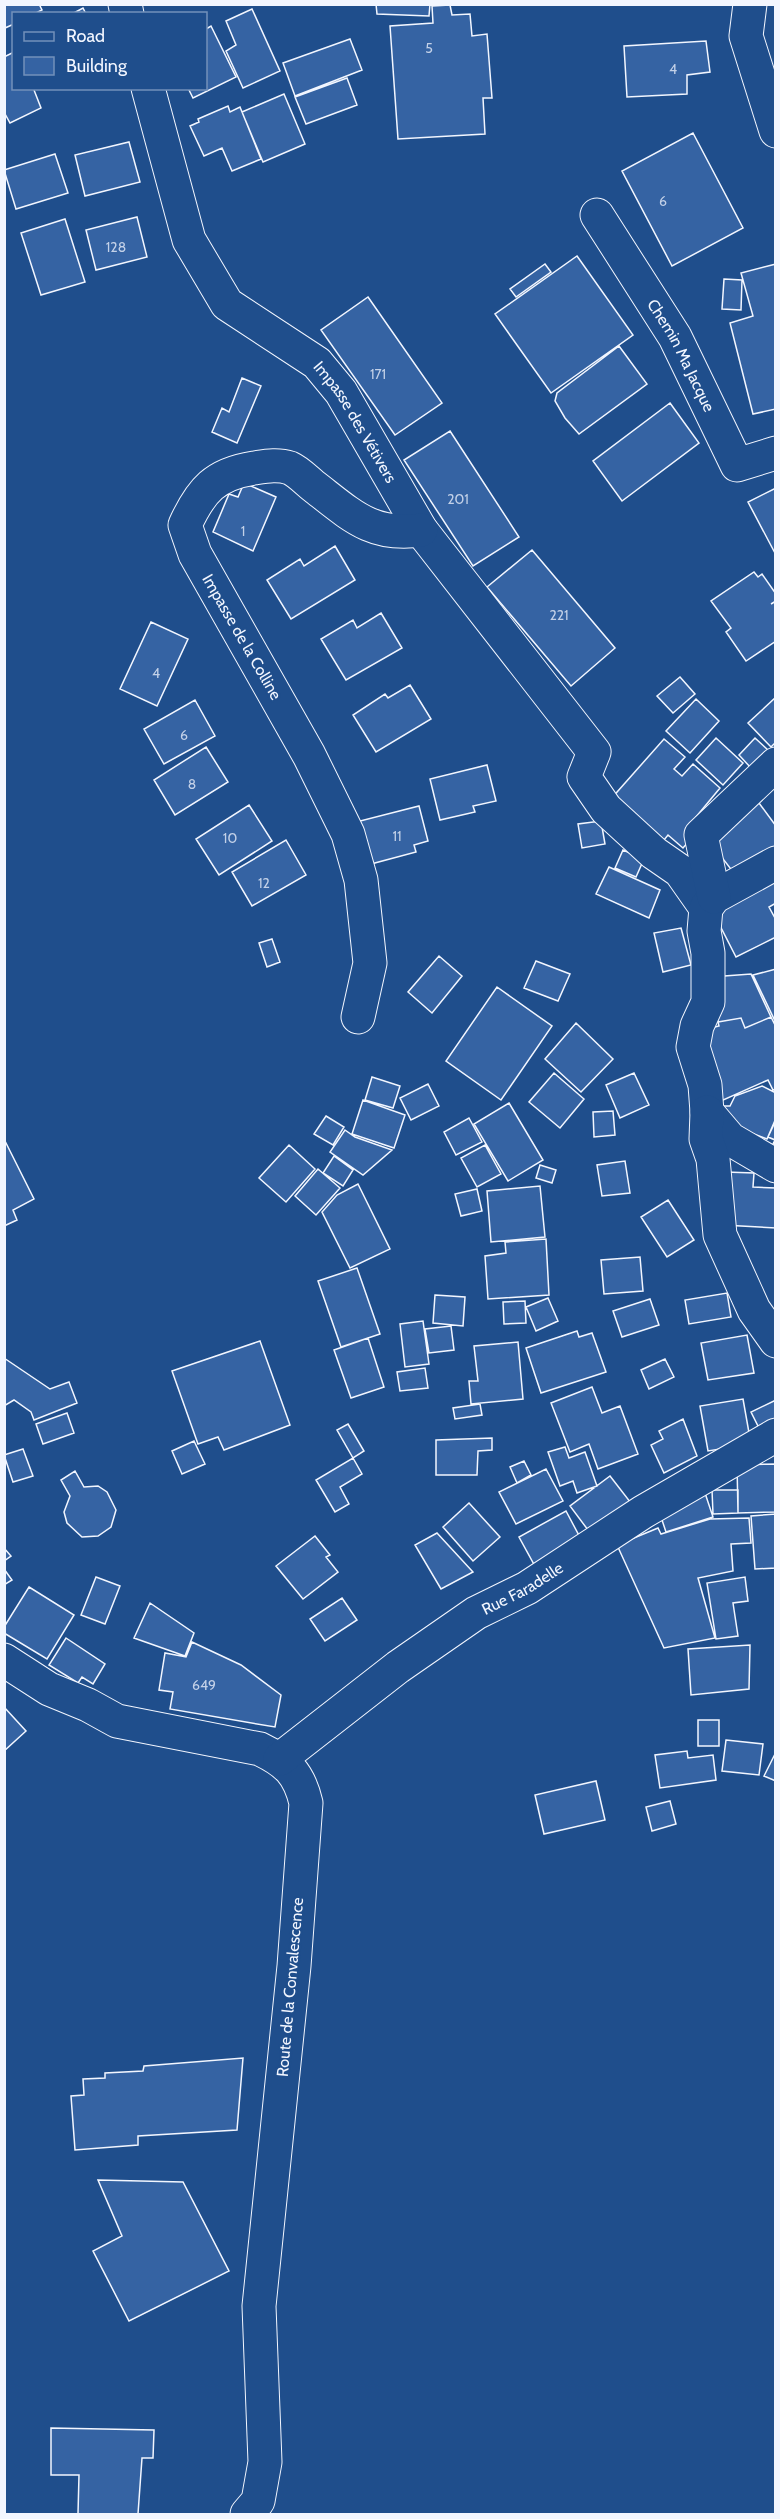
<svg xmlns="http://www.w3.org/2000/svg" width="780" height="2519" viewBox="0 0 780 2519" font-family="Cabin,sans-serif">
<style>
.building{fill:#3563a3;stroke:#f2f6ff;stroke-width:1.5}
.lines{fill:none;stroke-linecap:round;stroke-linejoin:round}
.minor-casing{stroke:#f2f6ff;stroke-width:35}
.minor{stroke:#1f4e8c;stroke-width:33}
.labels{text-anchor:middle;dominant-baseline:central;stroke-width:4.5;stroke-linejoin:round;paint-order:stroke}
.number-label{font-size:14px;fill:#c3d1e8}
.street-label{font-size:16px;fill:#f2f6ff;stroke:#1f4e8c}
</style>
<rect width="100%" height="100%" fill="#1f4e8c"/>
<!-- building -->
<path class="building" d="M4,4H39L42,10L34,14H14V24L5,28Z
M376,4H430L429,16L377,14Z
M450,5L452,15L470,14L472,36L487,34L492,98H483L485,134L398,139L390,26L433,23L432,6Z
M83,8L86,14H72Z
M252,9L280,71L243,88L226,51L236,45L226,21Z
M211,26L236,77L193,98L188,88H206V29Z
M350,39L362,70L295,96L283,63Z
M706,41L710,72L687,75V94L627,97L624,46Z
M14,52V88H36L34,90L41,108L10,123L4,112V57Z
M347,78L357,105L306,124L295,97Z
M284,94L305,144L263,162L242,112Z
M228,106L230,112L240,107L261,159L232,171L222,148L204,156L190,126L199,122L198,119Z
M693,133L743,228L672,266L622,171Z
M129,142L140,182L85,196L75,155Z
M55,154L68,193L16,209L4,170Z
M137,217L147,257L96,270L86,230Z
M65,219L85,282L41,295L21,233Z
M577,256L633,335L551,393L495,314Z
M545,264L551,272L516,297L510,289Z
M776,264V409L753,414L730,323L753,316L741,273Z
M724,279L742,280L741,310L722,309Z
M368,297L442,403L395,435L321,330Z
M619,346L647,384L579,434L565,418L555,401L557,393Z
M242,378L261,386L237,443L212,432L222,408L229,412Z
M670,403L699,443L622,501L593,461Z
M450,431L519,537L473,566L404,460Z
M244,483L276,497L253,551L213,532L229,494L238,497Z
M776,488V555L748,502Z
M335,546L355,580L291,619L267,580L300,559L304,566Z
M532,550L615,648L571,686L487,587Z
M754,572L758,577L762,574L776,594V601L771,604L776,601V641L746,661L726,632L731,628L711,601Z
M381,613L402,648L346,680L321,639L353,620L357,628Z
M151,622L188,639L157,706L120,689Z
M680,677L695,694L673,713L657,696Z
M410,685L431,719L376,752L353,715L385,694L388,698Z
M775,698L776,742L771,747L748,723Z
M696,699L719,721L690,753L666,731Z
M195,700L215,736L164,764L144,729Z
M716,738L743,763L723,785L696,760Z
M755,738L768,750L751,768L739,755Z
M664,739L685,757L674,769L682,776L693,764L720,788L696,817L704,824L683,848L668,835L660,845L610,800Z
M206,747L228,782L175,815L154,780Z
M487,765L496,801L473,806L475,812L440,820L430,779Z
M756,799L776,826V847L737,877L706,837Z
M249,805L272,841L219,875L196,839Z
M419,806L428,841L414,845L416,852L371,864L360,821Z
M601,821L605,844L582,848L578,824Z
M286,840L306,875L252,906L232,872Z
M623,850L644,859L636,877L615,868Z
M609,867L660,890L649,918L596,894Z
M776,869V903L769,907L776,920V937L736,957L712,910Z
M681,928L691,965L663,972L654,933Z
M272,939L280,962L267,967L259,943Z
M439,956L462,976L432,1013L408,992Z
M536,961L570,974L558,1001L524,988Z
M776,969V1021H775L753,975Z
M751,974L771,1017L745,1028L741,1018L718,1022L711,977Z
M497,987L552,1026L501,1100L446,1061Z
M771,1017L776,1027V1089L773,1090L768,1080L721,1101L703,1030L719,1026L718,1022L741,1018L745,1028Z
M576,1023L613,1059L581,1092L545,1059Z
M554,1073L584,1099L560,1128L529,1102Z
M634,1073L649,1105L620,1118L606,1085Z
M372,1077L400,1086L393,1108L365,1100Z
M428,1084L439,1106L411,1120L400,1098Z
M762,1086L776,1093V1118L767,1139L719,1121L724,1106H730L735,1096Z
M363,1100L405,1115L394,1148L352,1134Z
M509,1103L543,1160L508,1181L474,1124Z
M613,1111L615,1135L594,1137L593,1112Z
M326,1116L344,1127L333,1145L314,1134Z
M469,1118L482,1142L456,1155L444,1132Z
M776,1120V1147L772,1146L775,1140L768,1137Z
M345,1130L355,1137L392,1150L363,1175L330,1152Z
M4,1139L34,1199L13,1210L17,1220L4,1226Z
M289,1145L315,1169L286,1202L259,1178Z
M485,1145L501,1174L477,1187L461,1158Z
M334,1156L353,1170L343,1186L323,1173Z
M625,1161L630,1193L602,1196L597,1165Z
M540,1165L556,1170L552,1183L536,1178Z
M318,1169L340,1188L316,1215L295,1196Z
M725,1172L754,1173L753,1187L776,1188V1228L723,1225Z
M358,1184L390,1249L350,1268L322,1212L337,1195Z
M540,1186L545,1237L491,1242L487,1191Z
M477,1189L482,1211L461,1216L455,1194Z
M668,1200L694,1240L667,1257L641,1217Z
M546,1239L549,1295L488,1299L485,1256L506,1253L505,1242Z
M640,1257L643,1291L604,1294L601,1260Z
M357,1268L380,1334L341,1347L318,1281Z
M727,1293L731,1317L689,1324L685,1300Z
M435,1295L465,1297L463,1326L433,1323Z
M548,1298L558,1321L536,1331L526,1307Z
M650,1299L659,1325L622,1337L613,1311Z
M525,1301L526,1323L504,1324L503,1302Z
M423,1321L429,1364L405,1367L400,1324Z
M451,1326L454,1350L429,1353L425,1329Z
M577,1331L579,1337L592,1333L606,1372L541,1393L526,1348Z
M747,1335L754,1373L708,1380L701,1343Z
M368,1338L384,1387L351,1398L334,1350Z
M260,1341L290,1425L224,1450L218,1437L198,1444L172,1371Z
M518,1342L523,1399L471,1404L469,1381H478L474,1346Z
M4,1358L50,1389L69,1382L77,1403L34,1420L31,1412L14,1400L4,1406Z
M665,1359L674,1377L649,1389L641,1370Z
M425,1368L428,1388L400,1391L397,1372Z
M592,1387L602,1413L620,1406L638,1454L598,1469L589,1444L570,1452L551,1403Z
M743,1399L751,1444L708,1451L700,1406Z
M776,1400V1427L762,1434L751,1412Z
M480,1404L482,1415L455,1419L453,1408Z
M67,1413L74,1433L43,1444L36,1424Z
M683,1419L697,1456L664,1473L651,1445L663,1439L659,1431Z
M348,1424L364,1451L353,1458L337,1430Z
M492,1438V1450L478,1451L477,1475H436V1440Z
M194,1441L205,1464L182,1474L172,1451Z
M565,1447L569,1458L585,1452L597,1486L577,1493L573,1481L560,1486L548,1452Z
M23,1449L33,1476L13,1482L4,1455Z
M353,1458L362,1474L340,1487L349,1504L335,1512L316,1480Z
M524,1461L531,1475L517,1483L510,1467Z
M776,1464V1512L738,1513L737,1465Z
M546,1469L563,1501L516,1524L499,1492Z
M75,1471L84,1487L98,1486L107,1492L116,1510L111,1527L98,1536L82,1537L67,1523L64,1512L70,1496L61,1480Z
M610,1476L631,1503L591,1534L570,1506Z
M712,1490H738V1513L713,1514Z
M705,1493L713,1517L666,1532L658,1508Z
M469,1503L500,1537L473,1561L443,1527Z
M566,1511L583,1543L536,1568L519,1537Z
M776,1514V1568L755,1569L751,1516Z
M749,1518L751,1543L731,1544L733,1571L698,1578L715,1638L664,1648L617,1545L658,1528L661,1534L710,1519Z
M437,1533L473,1572L441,1589L415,1545Z
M315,1536L330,1555L326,1557L338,1572L303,1599L276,1566Z
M4,1548L11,1556L4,1561Z
M4,1569L12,1580L4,1585Z
M96,1577L120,1586L105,1624L81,1615Z
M745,1577L748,1601L733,1603L738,1636L716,1639L707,1583Z
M29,1587L74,1615L47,1659L4,1633V1627Z
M342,1598L357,1620L325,1641L310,1619Z
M150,1603L194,1633L185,1656L134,1638Z
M66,1638L105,1664L93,1684L82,1677L78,1683L49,1665Z
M192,1642L241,1665L281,1695L275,1727L170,1709L173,1692L159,1690L165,1653L186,1657Z
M750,1645L749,1689L691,1695L688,1649Z
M4,1707L26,1731L4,1751Z
M698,1720H719V1746H698Z
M726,1740L763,1744L759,1775L722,1771Z
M687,1751L688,1758L713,1755L716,1780L660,1788L655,1755Z
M776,1752V1781L764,1776Z
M596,1781L605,1820L544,1834L535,1795Z
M670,1801L676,1824L652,1831L646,1807Z
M243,2058L237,2130L138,2136V2145L75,2150L71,2096L84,2095L83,2079L105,2078V2073L143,2071L144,2066Z
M98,2180L183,2182L229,2271L129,2321L93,2251L122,2236Z
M51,2428L154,2430L153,2458H142L138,2514H78L79,2475H51Z"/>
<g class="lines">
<!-- minor casing -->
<g class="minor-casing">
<g id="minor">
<path d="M125,4L127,14"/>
<path d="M750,4L746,36L776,131"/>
<path id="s1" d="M148,88L189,240L227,304L317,363L341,392L421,530L594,752L584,777L606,809L654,853L680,871L706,908"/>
<path id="s2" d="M597,215L675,337L737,465L776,453"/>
<path d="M776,863L714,897L706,908L704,931L708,953V1002L697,1026L693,1047L705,1085L707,1112L730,1139L776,1166"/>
<path d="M714,897L701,835L776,764"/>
<path d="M358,1017L370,963L361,880L348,834L309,755L195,554L185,525C201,490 215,474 254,468C267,466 278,464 290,468C299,472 308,482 316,488C352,516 373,537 421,530"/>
<path d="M707,1112L706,1139L713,1159L720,1235L754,1310L776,1341"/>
<path d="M4,1660L49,1689L88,1705L117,1721L260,1749C287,1762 299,1773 306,1803L294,1966L259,2306L265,2462L258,2501L247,2514"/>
<path id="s3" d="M280,1759L398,1667L476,1613L527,1588L643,1512L776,1435"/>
</g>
</g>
<!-- minor -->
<use href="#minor" class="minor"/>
</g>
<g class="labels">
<!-- number labels -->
<g class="number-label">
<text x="429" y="48">5</text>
<text x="673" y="69">4</text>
<text x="663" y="201">6</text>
<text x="116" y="247">128</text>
<text x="378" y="374">171</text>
<text x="458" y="499">201</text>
<text x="243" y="531">1</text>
<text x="559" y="615">221</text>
<text x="156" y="673">4</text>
<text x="184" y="735">6</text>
<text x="192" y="784">8</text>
<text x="397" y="836">11</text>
<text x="230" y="838">10</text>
<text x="264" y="883">12</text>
<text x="204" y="1685">649</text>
</g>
<!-- street labels -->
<g class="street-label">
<text stroke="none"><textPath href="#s2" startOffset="164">Chemin Ma Jacque</textPath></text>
<text stroke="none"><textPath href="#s1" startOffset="410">Impasse des Vétivers</textPath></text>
<text transform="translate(242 637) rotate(60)">Impasse de la Colline</text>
<text stroke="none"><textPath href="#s3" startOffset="297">Rue Faradelle</textPath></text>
<text transform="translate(290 1987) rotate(-85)">Route de la Convalescence</text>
</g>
</g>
<!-- border -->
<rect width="780" height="2519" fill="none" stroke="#f2f6ff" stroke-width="12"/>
<!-- legend -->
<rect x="12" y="12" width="195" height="78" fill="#1f4e8c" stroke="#7391ba" stroke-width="1.5"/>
<rect x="24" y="32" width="30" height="9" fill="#1f4e8c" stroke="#7391ba" stroke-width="1.5"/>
<text x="66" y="42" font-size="18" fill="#f2f6ff">Road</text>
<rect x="24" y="57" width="30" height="18" fill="#3563a3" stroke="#7391ba" stroke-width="1.5"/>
<text x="66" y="72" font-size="18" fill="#f2f6ff">Building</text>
</svg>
